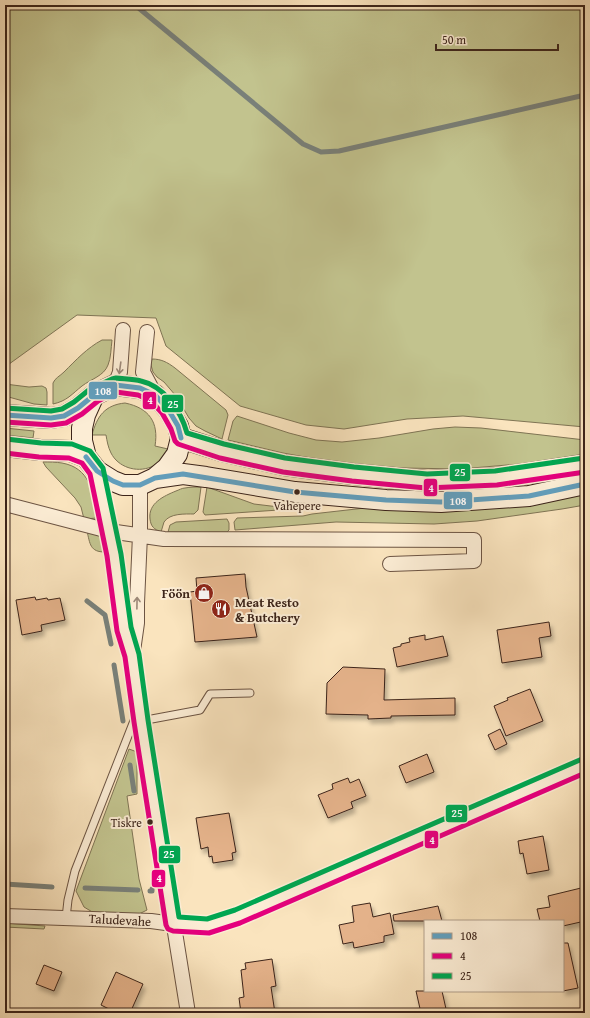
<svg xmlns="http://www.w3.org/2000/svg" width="590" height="1018" viewBox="0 0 590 1018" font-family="'Gentium Book Plus',serif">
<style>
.green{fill:#c2c38e;stroke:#7f7454}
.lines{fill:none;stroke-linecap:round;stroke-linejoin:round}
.stream{stroke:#798079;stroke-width:5}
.building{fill:#e4b28a;stroke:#3c241a;filter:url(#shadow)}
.lane-casing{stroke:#6c5443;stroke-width:9}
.street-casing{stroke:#6c5443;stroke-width:16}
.secondary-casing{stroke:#3c241a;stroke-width:22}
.lane{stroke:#fcedd5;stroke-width:7}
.street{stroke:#fcedd5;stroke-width:14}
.secondary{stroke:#fcedd5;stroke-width:20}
.bus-1-casing{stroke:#fcedd5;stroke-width:8}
.bus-2-casing{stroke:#fcedd5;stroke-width:8}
.bus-3-casing{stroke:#fcedd5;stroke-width:8}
.bus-1{stroke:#629ebc;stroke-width:5}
.bus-2{stroke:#e5007d;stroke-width:5}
.bus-3{stroke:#00a651;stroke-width:5}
.oneway{stroke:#9c8878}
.bus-dot{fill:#3c241a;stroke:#fcedd5;stroke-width:1.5}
.labels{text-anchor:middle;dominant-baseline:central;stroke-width:4;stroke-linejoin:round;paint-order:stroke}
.bus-label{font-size:12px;fill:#3c241a;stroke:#fcedd5}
.poi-label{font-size:13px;font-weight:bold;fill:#3c241a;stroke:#fcedd5;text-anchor:end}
.street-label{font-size:13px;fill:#3c241a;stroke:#fcedd5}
.line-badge{stroke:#fcedd5;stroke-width:1.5}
.badge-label{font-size:11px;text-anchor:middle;font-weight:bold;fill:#fff}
</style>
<defs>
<filter id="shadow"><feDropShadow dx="2.5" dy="4.5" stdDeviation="2" flood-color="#0004"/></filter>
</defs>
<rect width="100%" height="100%" fill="#fae4be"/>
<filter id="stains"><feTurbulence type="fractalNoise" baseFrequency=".005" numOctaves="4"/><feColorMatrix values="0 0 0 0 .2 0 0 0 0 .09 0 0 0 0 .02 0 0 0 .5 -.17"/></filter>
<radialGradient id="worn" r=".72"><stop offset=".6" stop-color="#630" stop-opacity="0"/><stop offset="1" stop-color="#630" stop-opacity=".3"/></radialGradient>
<!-- green -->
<path class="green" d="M5,5H585V427L463,416L407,419L344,429L306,425L240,406L166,346L156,318L77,315L5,367Z
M102,340H112C111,348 111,358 108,365C104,376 91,379 82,386C72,394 67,401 53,404V383C55,378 60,376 64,372C76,360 87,348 102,340Z
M152,359C161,359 167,362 175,368L226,410L228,415L222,439L205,431L196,426L189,418L176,396L164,382L157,377L153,372L151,365Z
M5,384L29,387L42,386L46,388L47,392V405L34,404L5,396Z
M125,403C149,408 159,422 155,446L168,449C164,456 159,464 151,467C136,473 118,467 111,453C108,447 107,441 106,435H92C97,416 105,405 125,403Z
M237,416L289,433L316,440L342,442L379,438L433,429L455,427L481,428L585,440V454L519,464L460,469L404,468L349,465L283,453L228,440L233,421Z
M5,428L34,431L33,438L5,435Z
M43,462C49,462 56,462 62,463C90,468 92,491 98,513L97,518L84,519L81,507L75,498L46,467Z
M201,487L198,510L194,514C185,514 170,513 164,522C163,525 162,529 161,532C154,529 151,527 150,519C148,503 164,496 176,491C179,490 182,488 185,488C190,487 196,487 201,487Z
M207,487L254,504L279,507V510L205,515L203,512Z
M585,494V505L562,509L477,521L434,524L336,522L235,530L234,522L237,518L303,516L312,514L365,508Z
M227,519L229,523V530L227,532H168L170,525L176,522Z
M87,531L99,535L103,538L105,552C90,552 90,544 87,531Z
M129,749L137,752V794L127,796L139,879L147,910L137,915L94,913L84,907L76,891Z
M5,923L45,926L44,929L5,927Z"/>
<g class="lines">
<!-- stream -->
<path class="stream" d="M135,5L303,144L321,152L339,151L585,95
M87,601L105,615L111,644
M114,665L123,721
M130,765L134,791
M5,884L52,887
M85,888L138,890
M150,891H152V889"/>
</g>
<!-- building -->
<path class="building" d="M245,574L246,587L257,637L195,642L190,592L197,591L196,578Z
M35,597L36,600L47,598L48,600L60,598L65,620L41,625L42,631L22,635L16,600Z
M549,622L551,636L539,638L542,657L502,663L497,630Z
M425,635V640L443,636L448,656L397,667L393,648L401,646V644L410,642L409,638Z
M343,667L385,669L384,700L455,698V715L391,716V718L368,719V715L326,714L327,683Z
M530,689L543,721L506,736L494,706L508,700L507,698Z
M500,729L507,744L495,750L488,735Z
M427,754L434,772L406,783L399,766Z
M348,778L350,783L359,779L366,796L351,802L353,808L328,818L318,795L333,789L332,784Z
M229,813L236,852L232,853L233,860L213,863L212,856L209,857L208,847L201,849L196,818Z
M543,836L549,870L527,874L523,853L520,854L518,841Z
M581,888L585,907V921L563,926V921H540L537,909L550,907L548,896Z
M370,903L373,917L390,913L394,934L384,936V942L354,948L353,942L343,944L339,925L354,922L352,906Z
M438,906L442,921H394L393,915Z
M563,943H568L578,988L563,991Z
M272,959L276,986L271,987L275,1013H241L239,998L244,997L241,970L246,969L245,963Z
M44,965L62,972L54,991L36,984Z
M116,972L143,984L130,1013H117L101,1005Z
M416,991H442L446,1009L425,1013H421Z"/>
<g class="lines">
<!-- lane casing -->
<g class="lane-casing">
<path id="lane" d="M141,721L200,710L210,694L250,693
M66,918L68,900L75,871L137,713"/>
</g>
<!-- street casing -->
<g class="street-casing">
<path id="street" d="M147,332L143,372L155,395
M115,385L120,372L123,330
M97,471L114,555L124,629L132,655L141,721L188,1013
M5,504L109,531L164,539L474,540V561L390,564
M133,651L137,623V603L140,535V485
M5,916L151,921L173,924L208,926L237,917L585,765"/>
</g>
<!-- secondary casing -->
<g class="secondary-casing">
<path id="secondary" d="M5,415L51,418L64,416L78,408L94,395L115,385L140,388L155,395L168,409L178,426L181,438L177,454L167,468L155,478L140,485H123L113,481L97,471L86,457L82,441V428L85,415L94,395
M181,438L222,451L284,465L353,474L427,481L496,478L585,465
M5,446L40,450L70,451L86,457
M155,478L183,474L206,477L295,492L386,500L441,502L529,496L585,484"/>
</g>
<!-- lane -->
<use href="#lane" class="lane"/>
<!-- street -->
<use href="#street" class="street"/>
<!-- secondary -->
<use href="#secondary" class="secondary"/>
<!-- bus-1 casing -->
<g class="bus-1-casing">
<path id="bus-1" d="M5,415L51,418L64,416L78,408L94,395L115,385L140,388L155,395L168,409L178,426L181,438
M86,457L97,471L113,481L123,485H140L155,478L183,474L295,492L386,500L441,502L529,496L585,484"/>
</g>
<!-- bus-2 casing -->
<g class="bus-2-casing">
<path id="bus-2" d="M5,422L51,425L66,423L82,414L98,401L116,392L138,395L151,401L162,413L171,429L175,441L178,444L220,458L283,472L352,481L426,488L497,485L585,472
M5,453L39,457L69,458L82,463L90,474L107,556L117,631L125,657L134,722L166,925L168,929L173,931L209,933L240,923L585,773"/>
</g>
<!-- bus-3 casing -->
<g class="bus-3-casing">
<path id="bus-3" d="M5,408L51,411L62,409L74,402L90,389L112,379L116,378C124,379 133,379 141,381C164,386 181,411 187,433L224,444L285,458L354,467L427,474L495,471L584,458
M6,439L41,443L72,444L90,451L103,468L121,554L131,627L139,654L148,720L179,917L207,919L235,910L582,759"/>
</g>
<!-- bus-1 -->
<use href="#bus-1" class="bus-1"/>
<!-- bus-2 -->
<use href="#bus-2" class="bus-2"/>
<!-- bus-3 -->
<use href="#bus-3" class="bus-3"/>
</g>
<!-- one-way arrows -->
<defs><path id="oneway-shaft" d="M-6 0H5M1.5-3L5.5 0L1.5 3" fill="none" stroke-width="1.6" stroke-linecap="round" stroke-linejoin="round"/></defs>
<g class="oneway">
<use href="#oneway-shaft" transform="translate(120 368) rotate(98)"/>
<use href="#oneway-shaft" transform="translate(137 603) rotate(-89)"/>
</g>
<!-- icons -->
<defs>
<g id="shop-disc" transform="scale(1)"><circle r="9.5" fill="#8f2418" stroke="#fcedd5"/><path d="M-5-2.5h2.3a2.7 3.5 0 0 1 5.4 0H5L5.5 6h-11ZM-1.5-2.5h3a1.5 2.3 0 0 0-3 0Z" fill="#fff"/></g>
<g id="restaurant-disc" transform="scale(1)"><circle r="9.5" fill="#8f2418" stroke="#fcedd5"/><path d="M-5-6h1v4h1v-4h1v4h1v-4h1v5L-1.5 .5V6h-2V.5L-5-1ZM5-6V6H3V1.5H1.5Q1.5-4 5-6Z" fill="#fff"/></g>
</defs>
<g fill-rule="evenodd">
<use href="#shop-disc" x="204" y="593"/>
<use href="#restaurant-disc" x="221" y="609"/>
</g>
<!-- markers -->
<g class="bus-dot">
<circle cx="297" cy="492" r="3.5"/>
<circle cx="150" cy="822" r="3.5"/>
</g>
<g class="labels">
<!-- bus labels -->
<g class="bus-label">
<text x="297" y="505">Vahepere</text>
<text x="142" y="822" text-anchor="end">Tiskre</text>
</g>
<!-- poi labels -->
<g class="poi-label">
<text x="190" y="593">Föön</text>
<text x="235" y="602" text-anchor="start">Meat Resto<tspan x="235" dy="15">&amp; Butchery</tspan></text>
</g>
<!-- street labels -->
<g class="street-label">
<text transform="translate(120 920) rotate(3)">Taludevahe</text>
</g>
</g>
<g class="line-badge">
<rect x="88" y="381" width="30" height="19" rx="4" fill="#629ebc"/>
<rect x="142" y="391" width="15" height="19" rx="4" fill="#e5007d"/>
<rect x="161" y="394" width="23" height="19" rx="4" fill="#00a651"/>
<rect x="449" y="463" width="22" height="19" rx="4" fill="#00a651"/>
<rect x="423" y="478" width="15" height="19" rx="4" fill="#e5007d"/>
<rect x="443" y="491" width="30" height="19" rx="4" fill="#629ebc"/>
<rect x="445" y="804" width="23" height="19" rx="4" fill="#00a651"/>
<rect x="424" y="830" width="15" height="19" rx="4" fill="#e5007d"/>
<rect x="158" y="845" width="23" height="19" rx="4" fill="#00a651"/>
<rect x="151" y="869" width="15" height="19" rx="4" fill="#e5007d"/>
</g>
<g class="badge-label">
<text x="103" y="395">108</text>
<text x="150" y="404">4</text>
<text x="173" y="408">25</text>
<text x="460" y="476">25</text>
<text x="431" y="492">4</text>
<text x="458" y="505">108</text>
<text x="457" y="817">25</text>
<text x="432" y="844">4</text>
<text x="169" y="858">25</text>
<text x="159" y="882">4</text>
</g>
<!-- margin -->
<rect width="590" height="1018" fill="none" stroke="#fae4be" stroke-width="20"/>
<rect x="6" y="6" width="578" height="1006" fill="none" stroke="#3c241a" stroke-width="2"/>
<rect x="10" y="10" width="570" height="998" fill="none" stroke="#3c241a"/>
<!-- legend -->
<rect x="424" y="920" width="140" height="72" fill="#fcedd5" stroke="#af9d8a"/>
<rect x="432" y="933" width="20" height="6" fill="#629ebc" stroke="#af9d8a"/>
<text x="460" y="940" font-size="12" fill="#3c241a">108</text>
<rect x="432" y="953" width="20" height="6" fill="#e5007d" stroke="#af9d8a"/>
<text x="460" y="960" font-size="12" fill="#3c241a">4</text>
<rect x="432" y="973" width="20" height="6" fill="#00a651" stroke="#af9d8a"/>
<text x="460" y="980" font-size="12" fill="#3c241a">25</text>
<!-- scale -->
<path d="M436 44v6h122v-6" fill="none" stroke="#3c241a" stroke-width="2"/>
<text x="442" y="44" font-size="12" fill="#3c241a" stroke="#fcedd5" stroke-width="3" paint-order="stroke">50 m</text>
<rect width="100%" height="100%" filter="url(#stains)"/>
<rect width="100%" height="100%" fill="url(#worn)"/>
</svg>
